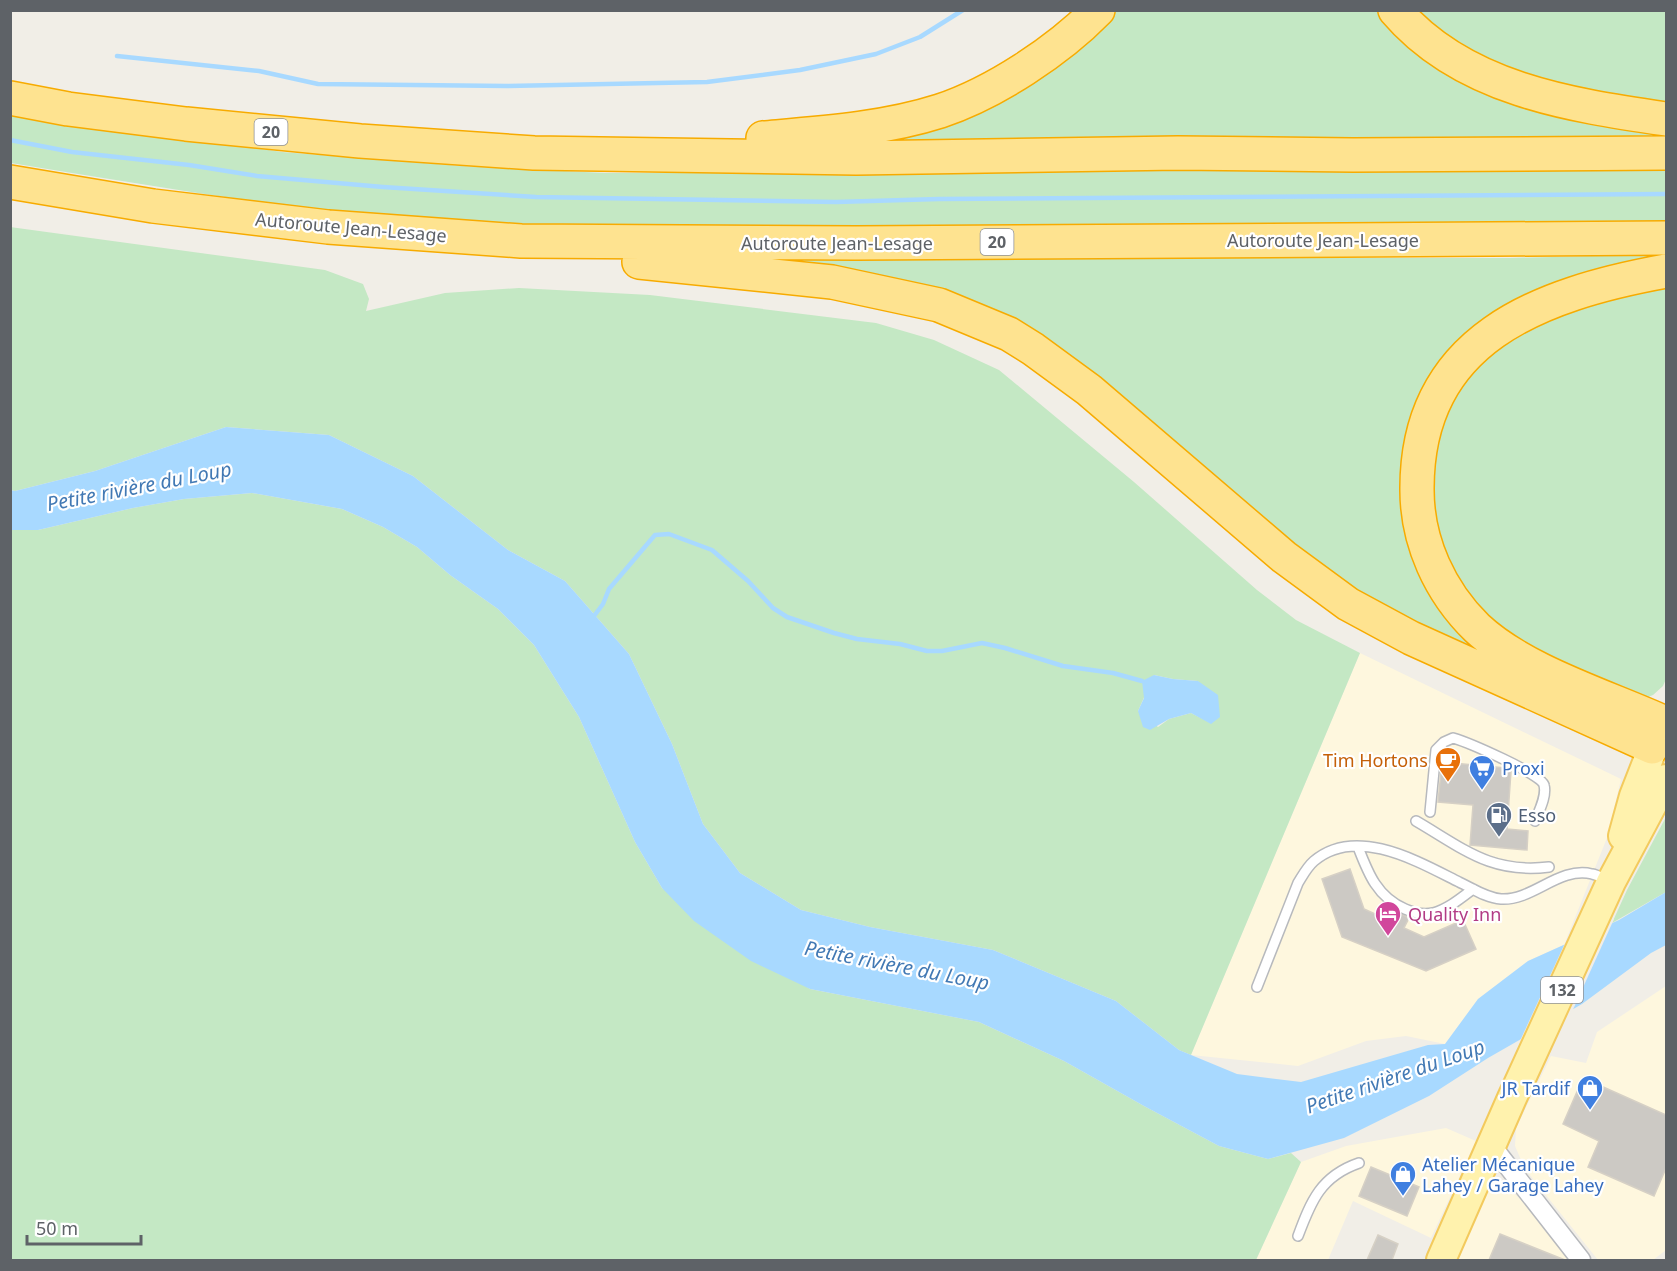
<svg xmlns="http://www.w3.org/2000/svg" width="1677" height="1271" viewBox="0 0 1677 1271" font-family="'Noto Sans',sans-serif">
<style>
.commercial{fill:#fef7de}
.green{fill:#c4e8c4;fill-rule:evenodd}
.water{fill:#a8d9ff}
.pier{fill:#f1eee7}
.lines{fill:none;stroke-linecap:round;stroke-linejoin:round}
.stream{stroke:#a8d9ff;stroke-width:4.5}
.building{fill:#ccc9c4;stroke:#d6d0c5;stroke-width:1.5}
.lane-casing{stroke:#b7b9bd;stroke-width:12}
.street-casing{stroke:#b7b9bd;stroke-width:21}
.primary-casing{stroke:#f3ca5d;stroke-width:32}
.highway-casing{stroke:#f7ab00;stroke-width:36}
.lane{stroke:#fff;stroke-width:9}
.street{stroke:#fff;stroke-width:18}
.primary{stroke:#fff2ad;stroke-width:28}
.highway{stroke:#fee390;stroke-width:33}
.labels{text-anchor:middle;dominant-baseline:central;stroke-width:4.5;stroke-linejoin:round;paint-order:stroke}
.shield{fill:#fff;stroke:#8e9195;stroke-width:1.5}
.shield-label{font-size:16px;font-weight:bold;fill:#5e6267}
.street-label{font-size:18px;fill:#5e6267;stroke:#fff}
.food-label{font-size:18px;fill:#c56008;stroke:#fff;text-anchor:end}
.shop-label{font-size:18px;fill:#366cbe;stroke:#fff;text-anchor:start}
.service-label{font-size:18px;fill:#4e5e75;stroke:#fff;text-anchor:start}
.hotel-label{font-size:18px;fill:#b23c85;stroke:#fff;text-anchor:start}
.water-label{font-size:20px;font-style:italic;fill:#4279b4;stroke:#fff}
</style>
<rect width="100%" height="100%" fill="#f1eee7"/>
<!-- commercial -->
<path class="commercial" d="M1360,653L1621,779L1607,838L1564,945L1528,961L1478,999L1445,1044L1406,1036L1366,1041L1298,1066L1191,1055Z
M1666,986V1250L1653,1260H1598L1525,1169L1515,1146L1516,1128L1551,1056L1586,1063L1597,1032Z
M1446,1128L1476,1141L1431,1238L1353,1201L1328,1260H1256L1301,1162L1346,1146Z
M1499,1188L1514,1193L1522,1201L1569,1260H1455L1485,1195L1492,1189Z"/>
<!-- green -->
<path class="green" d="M1113,10L1383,11L1403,33L1666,126V139L845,143Z
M1414,11H1666V105L1539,80L1468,52Z
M10,111L282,152L462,166L605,173H815L1032,170L1273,171L1380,168L1666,167V223L1300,227L564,228C493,221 421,219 350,213C236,201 123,181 11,163Z
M10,227L325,270L363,284L369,299L366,311L445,293L519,288L650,295L876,323L934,340L999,370L1134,482L1257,590L1296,620L1360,653L1191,1055L1179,1050L1116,1001L993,950L870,927L801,910L740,873L703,824L672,744L629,654L565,581L508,550L413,476L329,435L226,427L95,471L15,491L11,490ZM1154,675L1173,679L1198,681L1211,723L1191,713L1169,719L1158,727L1138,711Z
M1666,254V261L1615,270L1428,394L1435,588L1613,709L1361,599L1081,371L756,258H1510Z
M1666,285V679L1663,686L1653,695L1648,697L1635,696L1611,688L1498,629L1456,582L1433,526L1429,465L1452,401L1475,368L1500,345L1562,312Z
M252,493L342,509L383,527L417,547L450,575L498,609L534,645L579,717L635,842L662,888L810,989L979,1022L1064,1061L1144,1106L1219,1146L1268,1159L1291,1153L1301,1162L1256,1260H11L10,530H38L133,508L184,499Z
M1666,817V892L1612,923L1627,890Z"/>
<!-- water -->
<path class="water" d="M226,427L329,435L413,476L508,550L565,581L629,654L672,744L703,824L740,873L801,910L870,927L993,950L1116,1001L1179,1050L1237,1074L1301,1082L1428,1045L1445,1044L1478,999L1528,961L1619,920L1666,892V945L1651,953L1582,1004L1488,1058L1429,1096L1344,1138L1268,1159L1219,1146L1144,1106L1064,1061L979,1022L810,989L751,961L694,921L662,888L635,842L579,717L534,645L498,609L450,575L417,547L383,527L342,509L252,493L184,499L133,508L38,530H11L10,490L15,491L95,471Z
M1154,675L1173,679L1198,681L1218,695L1220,717L1211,724L1191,713L1169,719L1150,730L1143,727L1138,711L1144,698L1142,681Z"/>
<!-- pier -->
<path class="pier" d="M1614,919L1571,1014L1519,1043L1566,941Z"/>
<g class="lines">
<!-- stream -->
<path class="stream" d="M117,56L259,71L318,84L508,86L707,82L800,70L876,54L920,37L963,10
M10,140L72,152L189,165L257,176L383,187L536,197L836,202L939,199L1666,194
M591,620L603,604L609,589L655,535L669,534L712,550L748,581L773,608L787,617L834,633L857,639L900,644L927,651H942L982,643L1005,648L1063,666L1113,673L1142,681"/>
</g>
<!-- building -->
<path class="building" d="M1442,762L1506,768L1511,771L1507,829L1528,831L1527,850L1470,845L1473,805L1438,802Z
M1350,869L1364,909L1384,918L1388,907L1409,918L1404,928L1424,937L1463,920L1476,949L1426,971L1342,937L1322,879Z
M1583,1078L1666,1115V1168L1654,1196L1588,1167L1599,1141L1563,1124Z
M1371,1167L1419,1187L1407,1216L1359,1196Z
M1500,1234L1565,1260H1489Z
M1378,1235L1398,1244L1392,1260H1367Z"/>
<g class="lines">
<!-- lane casing -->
<g class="lane-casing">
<path id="lane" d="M1430,812L1436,750L1444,742L1453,738C1467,742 1542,774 1544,785C1547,796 1539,811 1535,821
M1416,821C1464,849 1491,874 1549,867
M1358,847C1368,873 1377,897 1405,909C1414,913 1423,915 1433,913C1448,909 1461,898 1473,889
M1257,987L1298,883C1303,875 1307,867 1314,861C1356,825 1419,862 1459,882C1472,888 1486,898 1501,899C1533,901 1559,866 1592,874C1598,875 1604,879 1609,881
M1298,1236C1311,1201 1321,1176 1359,1163"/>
</g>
<!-- street casing -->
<g class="street-casing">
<path id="street" d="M1492,1146L1581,1260"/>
</g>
<!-- primary casing -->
<g class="primary-casing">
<path id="primary" d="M1623,836L1634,796L1661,727
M1441,1260L1512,1098L1611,882L1666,779"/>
</g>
<!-- highway casing -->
<g class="highway-casing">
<path id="highway" d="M1395,10C1462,89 1570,105 1666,119
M10,98L68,109L186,124L360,141L534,153L856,158L1178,153L1353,155L1666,153
M763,138C822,133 884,129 940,111C994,93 1058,51 1098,10
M10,182L153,206L328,227L521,241L856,243L1666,238
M639,262L832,282L939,305L1009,334L1033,349L1089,390L1284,557L1348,604L1411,638L1652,747
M1663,722C1605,696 1523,671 1477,628C1440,592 1417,542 1417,490C1416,338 1540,294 1666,271"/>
</g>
<!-- lane -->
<use href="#lane" class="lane"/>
<!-- street -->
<use href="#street" class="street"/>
<!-- primary -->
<use href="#primary" class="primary"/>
<!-- highway -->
<use href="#highway" class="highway"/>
</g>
<!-- icons -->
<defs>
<g id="cafe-pin" transform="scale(1.35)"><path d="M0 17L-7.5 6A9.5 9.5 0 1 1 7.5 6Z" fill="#e8710a" stroke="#fff"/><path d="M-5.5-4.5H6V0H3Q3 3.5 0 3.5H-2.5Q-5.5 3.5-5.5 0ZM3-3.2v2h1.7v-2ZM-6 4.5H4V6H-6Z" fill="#fff"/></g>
<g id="supermarket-pin" transform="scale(1.35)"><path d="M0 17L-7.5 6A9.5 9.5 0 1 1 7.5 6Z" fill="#3f7fe0" stroke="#fff"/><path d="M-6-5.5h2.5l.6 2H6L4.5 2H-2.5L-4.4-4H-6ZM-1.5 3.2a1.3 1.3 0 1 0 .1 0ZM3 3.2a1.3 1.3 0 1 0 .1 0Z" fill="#fff"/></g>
<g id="fuel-pin" transform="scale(1.35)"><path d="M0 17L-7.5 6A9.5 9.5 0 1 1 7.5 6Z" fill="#5c6f8a" stroke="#fff"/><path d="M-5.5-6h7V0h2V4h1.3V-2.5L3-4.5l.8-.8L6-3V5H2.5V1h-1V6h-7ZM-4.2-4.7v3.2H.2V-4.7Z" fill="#fff"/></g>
<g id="hotel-pin" transform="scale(1.35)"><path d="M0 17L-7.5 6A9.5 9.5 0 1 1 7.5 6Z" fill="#d1479c" stroke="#fff"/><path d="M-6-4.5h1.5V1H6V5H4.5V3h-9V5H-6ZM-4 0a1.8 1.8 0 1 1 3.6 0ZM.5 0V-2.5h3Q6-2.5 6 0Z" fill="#fff"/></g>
<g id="shop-pin" transform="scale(1.35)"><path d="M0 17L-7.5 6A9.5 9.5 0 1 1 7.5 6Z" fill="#3f7fe0" stroke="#fff"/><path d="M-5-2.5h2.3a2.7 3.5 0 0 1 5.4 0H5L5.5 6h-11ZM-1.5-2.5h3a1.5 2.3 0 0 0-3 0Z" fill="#fff"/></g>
</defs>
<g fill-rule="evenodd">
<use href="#cafe-pin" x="1448" y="760"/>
<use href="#supermarket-pin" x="1482" y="768"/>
<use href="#fuel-pin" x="1499" y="815"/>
<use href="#hotel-pin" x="1388" y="914"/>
<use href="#shop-pin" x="1590" y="1088"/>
<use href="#shop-pin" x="1403" y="1174"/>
</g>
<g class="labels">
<!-- shield labels -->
<g class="shield">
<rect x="254.5" y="119" width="33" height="26" rx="4.5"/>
<rect x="980.5" y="229" width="33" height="26" rx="4.5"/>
<rect x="1541" y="977" width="42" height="26" rx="4.5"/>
</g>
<g class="shield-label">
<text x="271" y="132">20</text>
<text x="997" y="242">20</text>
<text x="1562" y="990">132</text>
</g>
<!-- street labels -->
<g class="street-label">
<text transform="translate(351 227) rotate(5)">Autoroute Jean-Lesage</text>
<text x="1323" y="240">Autoroute Jean-Lesage</text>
<text x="837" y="243">Autoroute Jean-Lesage</text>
</g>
<!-- food labels -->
<g class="food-label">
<text x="1428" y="760">Tim Hortons</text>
</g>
<!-- shop labels -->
<g class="shop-label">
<text x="1502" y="768">Proxi</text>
<text x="1570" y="1088" text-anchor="end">JR Tardif</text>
<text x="1422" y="1164">Atelier Mécanique<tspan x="1422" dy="21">Lahey / Garage Lahey</tspan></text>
</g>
<!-- service labels -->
<g class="service-label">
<text x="1518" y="815">Esso</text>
</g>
<!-- hotel labels -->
<g class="hotel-label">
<text x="1408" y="914">Quality Inn</text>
</g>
<!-- water labels -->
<g class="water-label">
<text transform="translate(139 486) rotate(-11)">Petite rivière du Loup</text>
<text transform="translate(897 965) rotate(11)">Petite rivière du Loup</text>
<text transform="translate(1395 1076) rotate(-19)">Petite rivière du Loup</text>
</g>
</g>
<!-- border -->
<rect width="1677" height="1271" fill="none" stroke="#5e6267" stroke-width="24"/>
<!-- scale -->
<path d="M27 1235v9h114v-9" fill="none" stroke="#5e6267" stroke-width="3"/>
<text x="36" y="1235" font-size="18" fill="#5e6267" stroke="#ffffff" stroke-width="4.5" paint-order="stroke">50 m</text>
</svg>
